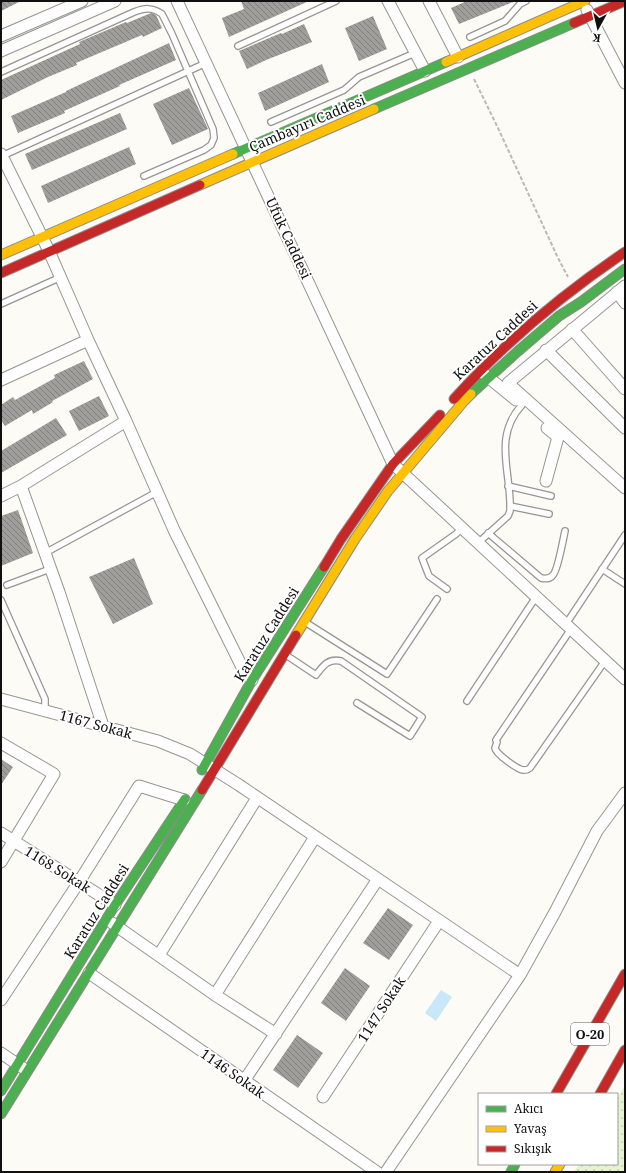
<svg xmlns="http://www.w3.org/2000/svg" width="626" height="1173" viewBox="0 0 626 1173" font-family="'Noto Serif',serif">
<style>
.grass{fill:url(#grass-dots)}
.water{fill:#c8e7f9}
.building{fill:url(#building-back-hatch)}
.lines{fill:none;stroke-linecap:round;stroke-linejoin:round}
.lane-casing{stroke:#969693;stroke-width:8}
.street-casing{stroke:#969693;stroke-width:13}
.fast-casing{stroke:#8d8c8a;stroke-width:11}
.slow-casing{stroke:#8d8c8a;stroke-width:11}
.jam-casing{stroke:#8d8c8a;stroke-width:11}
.path{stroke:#b9b9b8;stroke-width:2;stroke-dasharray:4 2;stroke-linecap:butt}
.lane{stroke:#fffefe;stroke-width:5.5}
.street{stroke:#fffefe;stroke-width:11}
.fast{stroke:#4caf50;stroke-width:9}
.slow{stroke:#ffc107;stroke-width:9}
.jam{stroke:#c62828;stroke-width:9}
.labels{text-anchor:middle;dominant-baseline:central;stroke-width:4;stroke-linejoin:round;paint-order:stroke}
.shield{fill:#fff;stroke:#585858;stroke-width:1}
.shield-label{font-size:13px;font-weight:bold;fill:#101010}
.street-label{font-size:14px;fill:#101010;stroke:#fff}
</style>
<defs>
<pattern id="grass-dots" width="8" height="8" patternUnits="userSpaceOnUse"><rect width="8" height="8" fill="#e5f3d3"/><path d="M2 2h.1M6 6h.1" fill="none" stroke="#c3cfb4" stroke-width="1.8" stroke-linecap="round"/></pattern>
<pattern id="building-back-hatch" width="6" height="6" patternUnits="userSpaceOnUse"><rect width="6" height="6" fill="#a09e9a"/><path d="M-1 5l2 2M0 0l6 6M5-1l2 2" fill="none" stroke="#817f7c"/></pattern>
</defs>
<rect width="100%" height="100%" fill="#fcfbf5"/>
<!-- grass -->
<path class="grass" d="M625,1085V1172H574L579,1164H617V1099Z"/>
<!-- water -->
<path class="water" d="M441,990L452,997L436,1021L425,1013Z"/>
<!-- building -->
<path class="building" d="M1,1H21L1,11Z
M241,1H309L229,37L222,18L244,9Z
M467,1H513V2L459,24L451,8Z
M151,13L156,15L162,28L143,37L142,35L76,63L77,65L48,77L1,100V80L80,44L79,42L126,22L127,23Z
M373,16L387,49L359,61L345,28Z
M304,24L312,42L266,60L247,69L239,51L281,33L282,34Z
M169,43L176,60L119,85L120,86L64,111L65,113L18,133L11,116L66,92V91Z
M322,64L329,82L265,111L258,93Z
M189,88L208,129L172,145L153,104Z
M120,113L127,129L32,170L25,154Z
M129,147L136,164L48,203L41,186Z
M84,361L93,379L52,401L53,402L33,414L32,410L5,426L1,420V405L13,397L15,400L55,378L54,375Z
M99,396L109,416L79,431L69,411Z
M56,418L67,435L1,473V451Z
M18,510L33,553L1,566V516Z
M134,558L153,604L113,624L89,577Z
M1,759L13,767L1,785Z
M388,908L413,925L389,960L363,943Z
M345,968L370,986L346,1021L321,1003Z
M297,1035L323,1053L298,1088L273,1070Z"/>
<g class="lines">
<!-- lane casing -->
<g class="lane-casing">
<path id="lane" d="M470,37L505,21L520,4L526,1
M238,46L336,1
M1,72L134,12C145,8 152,7 162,14L172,34L213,129L214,138L211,145L204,150L144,176
M271,122L344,90L359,77L415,53
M2,156L206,63
M1,304L61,277
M508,486L551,496
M510,506L549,514
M488,533L541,578C545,579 550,579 553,575C558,570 563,540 565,531
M478,543L508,516L510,511C512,474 492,437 522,405
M45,553L157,492
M602,569L625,584
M7,585L50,569
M447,589L429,576L422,558L456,534L462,528
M1,600L45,699V705L44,710
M305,622L387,674L437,599
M566,624L625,535
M286,655L316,675C323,666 328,658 341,661L422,717L410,736L357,703
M467,701L536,597
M496,740L571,629
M497,742L495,748C496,754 517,769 523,770C527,770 527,770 530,768L605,661"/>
</g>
<!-- street casing -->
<g class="street-casing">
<path id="street" d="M177,1L393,464L625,679
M388,1L425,71
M429,1L458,57
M587,10L625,83
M1,36L82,1
M1,51L115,1
M1,154L49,251L88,340L126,421L174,530L242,667L252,680
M625,286L508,383L625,488
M617,292L625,303
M572,329L625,389
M546,350L625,428
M483,373L516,400
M1,380L88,340
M546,481L558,437L547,428
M21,486L59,592L103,726
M1,496L21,486L126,421
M1,699L158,741L190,754L239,785L520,975
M1,743L54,774L1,862
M1,833L115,905
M112,923L215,995L276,1034
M159,955L257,798
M89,973L377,1172
M215,995L315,837
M1,1000L79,882L139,786L184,800
M1,1053L23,1068
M244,1081L378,879
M323,1097L439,921
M386,1172L520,975L555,912L597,831L625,793"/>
</g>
<!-- fast casing -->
<g class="fast-casing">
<path id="fast" d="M374,109L574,23
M233,154L446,62
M471,394L517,352L559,316L581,302L625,269
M202,770L252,680L324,567
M1,1091L115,905L185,799
M1,1114L202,790
M511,1172L515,1164"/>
</g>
<!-- slow casing -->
<g class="slow-casing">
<path id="slow" d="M446,62L585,1
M200,185L374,109
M1,255L233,154
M296,635L355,539L388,491L464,401L471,394
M555,1172L560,1164"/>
</g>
<!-- jam casing -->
<g class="jam-casing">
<path id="jam" d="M574,23L625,1
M1,273L200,185
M454,399C504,343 563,294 625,252
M324,567L341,539L393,464L440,415
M202,790L296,635
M556,1094L625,974
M600,1094L625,1050"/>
</g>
<!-- path -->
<path class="path" d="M474,79L498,128L558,258L568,277"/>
<!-- lane -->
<use href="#lane" class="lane"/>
<!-- street -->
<use href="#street" class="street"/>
<!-- fast -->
<use href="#fast" class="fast"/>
<!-- slow -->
<use href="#slow" class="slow"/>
<!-- jam -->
<use href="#jam" class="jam"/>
</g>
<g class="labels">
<!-- shield labels -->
<rect class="shield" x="571" y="1023" width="38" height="22" rx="3"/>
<g class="shield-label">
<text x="590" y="1034">O-20</text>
</g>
<!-- street labels -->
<g class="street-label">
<text transform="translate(307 123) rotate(-23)">Çambayırı Caddesi</text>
<text transform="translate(289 238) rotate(65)">Ufuk Caddesi</text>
<text transform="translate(495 340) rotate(-43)">Karatuz Caddesi</text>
<text transform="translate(266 634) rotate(-58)">Karatuz Caddesi</text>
<text transform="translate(96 724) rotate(15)">1167 Sokak</text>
<text transform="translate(58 869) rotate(32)">1168 Sokak</text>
<text transform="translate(96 911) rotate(-58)">Karatuz Caddesi</text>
<text transform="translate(381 1009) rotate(-57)">1147 Sokak</text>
<text transform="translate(233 1073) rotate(35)">1146 Sokak</text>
</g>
</g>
<!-- border -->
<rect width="626" height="1173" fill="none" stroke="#101010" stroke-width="4"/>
<!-- legend -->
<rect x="478" y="1093" width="140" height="72" fill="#ffffff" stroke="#9f9f9f"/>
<rect x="486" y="1106" width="20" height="6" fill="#4caf50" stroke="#9f9f9f"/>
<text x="514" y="1113" font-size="12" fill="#101010">Akıcı</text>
<rect x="486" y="1126" width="20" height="6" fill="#ffc107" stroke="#9f9f9f"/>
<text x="514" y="1133" font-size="12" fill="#101010">Yavaş</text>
<rect x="486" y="1146" width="20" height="6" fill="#c62828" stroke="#9f9f9f"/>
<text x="514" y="1153" font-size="12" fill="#101010">Sıkışık</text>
<!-- north arrow -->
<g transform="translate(598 28) rotate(188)" stroke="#ffffff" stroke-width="3" paint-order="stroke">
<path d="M0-3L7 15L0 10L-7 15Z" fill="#101010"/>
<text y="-6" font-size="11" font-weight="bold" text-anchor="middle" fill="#101010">K</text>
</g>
</svg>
